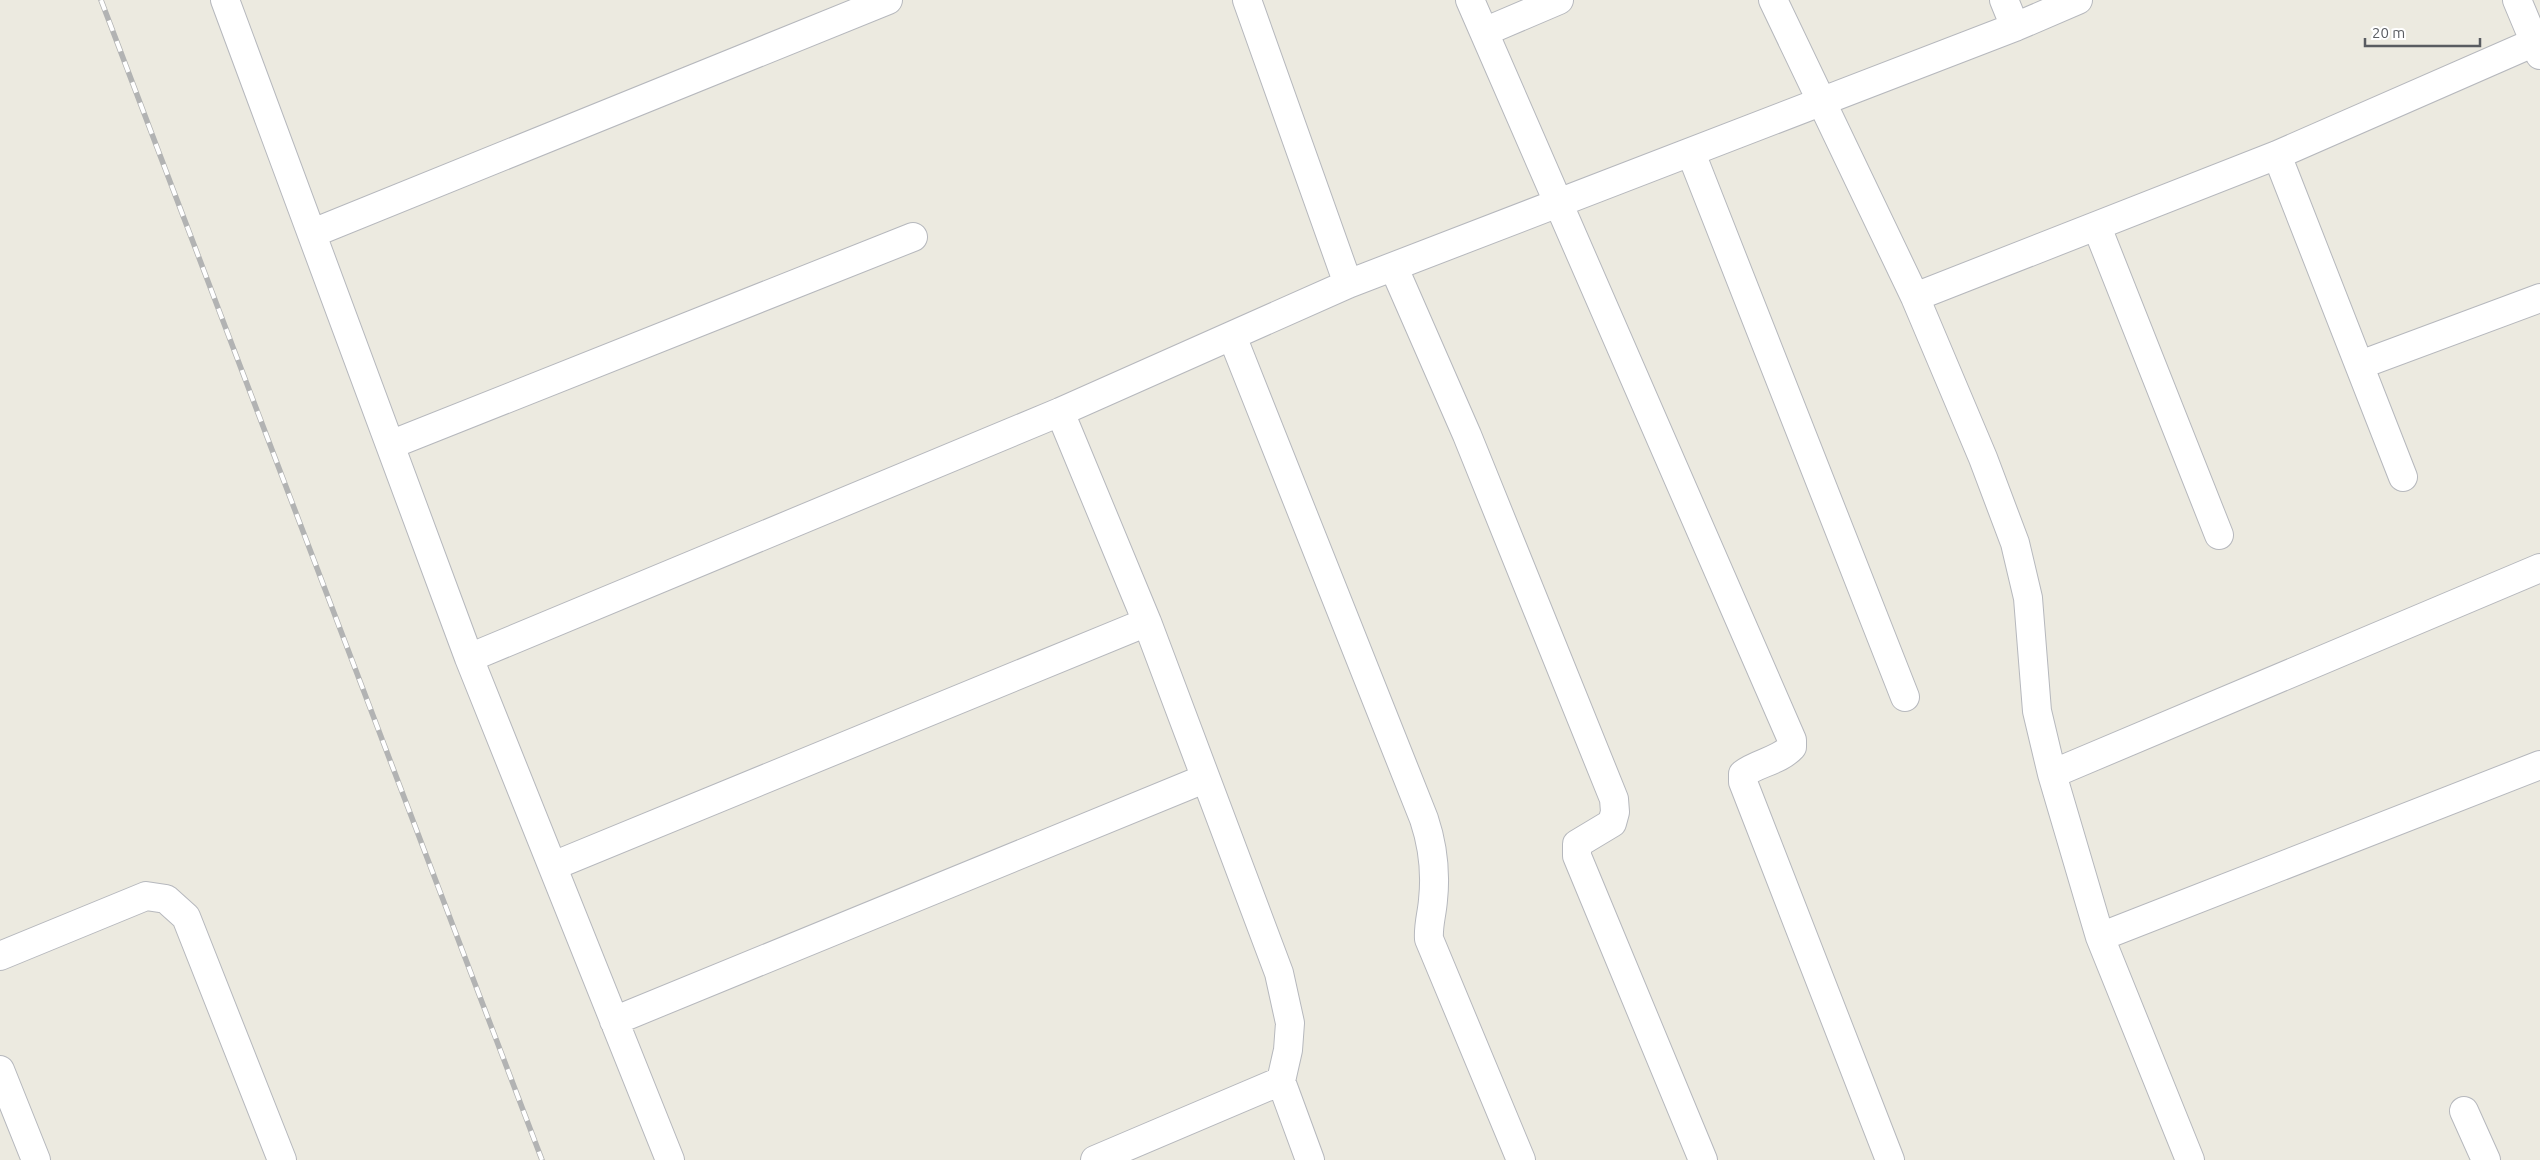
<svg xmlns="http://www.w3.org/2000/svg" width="2540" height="1160" viewBox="0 0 2540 1160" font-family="Ubuntu,sans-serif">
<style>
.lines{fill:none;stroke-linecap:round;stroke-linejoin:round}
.minor-casing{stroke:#b6b8bd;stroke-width:30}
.minor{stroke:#fff;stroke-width:28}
.rail-casing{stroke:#b2b3b3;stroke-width:5.5}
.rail{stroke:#fff;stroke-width:4;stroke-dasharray:11;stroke-linecap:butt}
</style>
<rect width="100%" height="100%" fill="#eceae0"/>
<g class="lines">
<!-- minor casing -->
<g class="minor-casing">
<path id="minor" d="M225,0L469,658L670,1160
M1247,0L1348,284
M1470,0L1792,740V747C1779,761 1757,763 1743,774V782L1890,1160
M1773,0L1915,297L1983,458L2015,543L2028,598L2037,711L2052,774
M2004,0L2015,27
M2517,0L2540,55
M1484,32L1559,0
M1691,153L1905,697
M2277,155L2403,477
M2097,227L2219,535
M313,233L888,0
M1394,268L1467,435L1614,799L1615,812L1612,823L1577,844V856L1703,1160
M1915,297L2277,155L2535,42
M1232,336L1424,819C1433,846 1436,872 1433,900C1432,914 1428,925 1429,939L1521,1160
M2360,365L2540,298
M1060,412L1147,622L1279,973L1290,1023L1288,1050L1281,1081
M390,445L913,237
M469,658L1060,412L1348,284L2015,27L2078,0
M553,866L1147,622
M2100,937L2540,765
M0,956L146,896L166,899L186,917L282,1160
M614,1021L1204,779
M0,1070L36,1160
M2464,1111L2486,1160
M1095,1160L1281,1081L1310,1160
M2190,1160L2100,937L2052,774L2540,568"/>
</g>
<!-- minor -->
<use href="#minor" class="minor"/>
<!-- rail casing -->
<g class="rail-casing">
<path id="rail" d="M101,0L542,1160"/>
</g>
<!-- rail -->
<use href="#rail" class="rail"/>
</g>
<!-- scale -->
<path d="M2365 38v8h115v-8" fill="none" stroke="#595c61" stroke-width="2.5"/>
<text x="2372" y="38" font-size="15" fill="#595c61" stroke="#ffffff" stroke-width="4" paint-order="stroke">20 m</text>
</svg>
